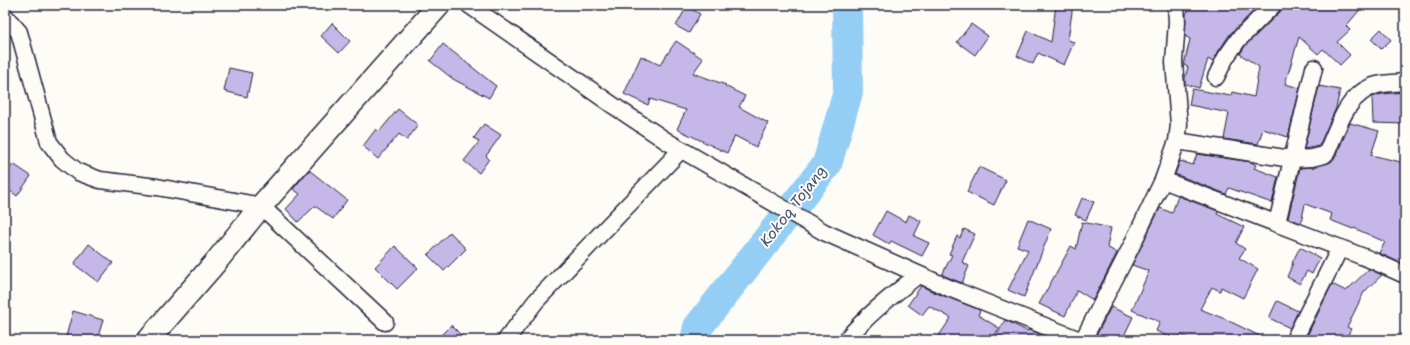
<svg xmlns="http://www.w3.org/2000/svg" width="1410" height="345" viewBox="0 0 1410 345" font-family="'Shantell Sans',sans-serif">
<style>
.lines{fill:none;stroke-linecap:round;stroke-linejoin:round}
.river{stroke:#94cef4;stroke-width:30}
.building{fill:#c5b8e9;stroke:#22223b}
.street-casing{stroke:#22223b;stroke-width:19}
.secondary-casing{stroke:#22223b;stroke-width:25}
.street{stroke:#fdfcf7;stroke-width:16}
.secondary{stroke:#fdfcf7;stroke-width:22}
.labels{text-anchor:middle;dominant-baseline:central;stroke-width:4;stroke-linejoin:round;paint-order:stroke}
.water-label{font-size:15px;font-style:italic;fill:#445672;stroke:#fdfcf7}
</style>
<rect width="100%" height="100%" fill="#fdfcf7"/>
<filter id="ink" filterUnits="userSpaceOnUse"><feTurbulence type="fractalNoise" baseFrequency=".025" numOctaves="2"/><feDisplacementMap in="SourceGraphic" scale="8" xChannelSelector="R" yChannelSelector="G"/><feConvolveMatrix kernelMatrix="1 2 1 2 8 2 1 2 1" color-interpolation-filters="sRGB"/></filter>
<g filter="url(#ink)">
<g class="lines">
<!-- river -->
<path class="river" d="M695,340L698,327L827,164L848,92L847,5"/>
</g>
<!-- building -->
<path class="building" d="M1056,5H1073L1068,40L1074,42L1064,65L1038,53L1033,64L1017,56L1028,31L1051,42Z
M1191,5H1260L1230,34L1218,52L1213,62L1208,59L1199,88L1185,84V78L1188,67L1184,65L1190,39L1185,36L1186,14Z
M1282,5H1364L1346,26L1350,30L1337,42L1350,55L1340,65L1323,49L1318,54L1299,37L1285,84L1300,88L1288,137L1263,129L1258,144L1224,139L1229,113L1189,105L1192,89L1231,96L1232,92L1254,97L1259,67L1240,54L1245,46L1280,12Z
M687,6L700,14L689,33L676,26Z
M332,23L350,41L339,53L321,36Z
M971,24L988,36L975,55L957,42Z
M1381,29L1391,40L1381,49L1371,39Z
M676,41L703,59L693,73L726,85L725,86L745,96L739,107L768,123L756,147L735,136L727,153L677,129L686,110L650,99L648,105L624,94L641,56L660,65Z
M443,44L496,86L489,98L453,79L430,61Z
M229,68L252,73L247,97L224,91Z
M1319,86L1340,90L1336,108L1319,146L1304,149Z
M1405,92V124L1373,123L1372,97L1382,94Z
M398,109L418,125L407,140L399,134L378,159L363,146L376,129L379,132Z
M1350,123L1379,131L1371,155L1405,163V265L1379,253L1385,242L1354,228L1353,229L1330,220L1332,214L1305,204L1301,223L1288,218L1300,168L1314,167L1331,162L1336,156Z
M484,124L501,135L486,156L489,159L479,173L464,161L479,142L474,138Z
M1197,154L1251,162L1256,165L1254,168L1278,177L1272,203L1229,188L1226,194L1175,174L1180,161L1193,165Z
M13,164L31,176L17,196L5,187V176Z
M979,167L1006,180L994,205L967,192Z
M309,170L347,200L333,219L315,206L298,222L286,209L300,194L293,189Z
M1178,196L1218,211L1217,214L1244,227L1236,243L1245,249L1239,258L1258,269L1243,298L1221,287L1220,291L1212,287L1200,309L1225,319L1268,340H1192L1181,335L1179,340H1175L1156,331L1160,322L1132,310L1149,271L1132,265L1160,208L1172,213Z
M1082,198L1094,202L1086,220L1075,215Z
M886,211L906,222L909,215L921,221L914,236L929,243L922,256L891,241L889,244L873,235Z
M1028,219L1051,229L1024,297L1008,290L1028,250L1017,246Z
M1082,222L1111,228L1107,247L1117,253L1093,300L1077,290L1065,316L1039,304L1071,246L1076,249Z
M964,229L975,234L962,262L969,266L962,283L942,275L952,255L949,254L957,236L960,238Z
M450,232L466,249L444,271L428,255Z
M89,244L113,263L98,282L74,264Z
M395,246L418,268L397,289L375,267Z
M1300,247L1320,258L1312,274L1307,271L1300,284L1287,277L1293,263H1292Z
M1369,269L1382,275L1364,292L1347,327L1351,329L1345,340H1305L1332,284L1346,291Z
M921,286L934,292L980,310L978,315L999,328L992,340H936L951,318L929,306L922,315L908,305Z
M1277,301L1298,311L1290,328L1269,318Z
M1111,307L1133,317L1122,340H1094Z
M73,311L103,320L97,340H65Z
M1005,320L1027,331L1028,330L1040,334L1038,338L1041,340H1006L997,335Z
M451,325L466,340H436Z"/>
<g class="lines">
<!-- street casing -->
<g class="street-casing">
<path id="street" d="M469,5L614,106L668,142L824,232L949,288L1080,340
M5,16L19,32L49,142L62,159L78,172L100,180L157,187L261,206L385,322
M1216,77L1226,57L1238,40L1273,5
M1177,141L1291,159L1312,158L1324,155L1327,152C1338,127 1347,93 1377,85C1386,83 1396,83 1405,82
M1163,180L1369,259L1405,275
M1277,223L1314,68
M506,340L536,301L681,150
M846,340C867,315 893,295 918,275
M1083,340L1130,249L1163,180L1177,141L1179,125L1174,62L1177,22L1176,5
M1294,340L1340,248"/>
</g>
<!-- secondary casing -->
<g class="secondary-casing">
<path id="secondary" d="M148,340L215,263L261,206L439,5"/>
</g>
<!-- street -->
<use href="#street" class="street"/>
<!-- secondary -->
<use href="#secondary" class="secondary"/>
</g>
</g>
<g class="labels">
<!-- water labels -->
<g class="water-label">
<text transform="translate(793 206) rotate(-52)">Kokoq Tojang</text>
</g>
</g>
<!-- margin -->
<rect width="1410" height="345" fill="none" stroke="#fdfcf7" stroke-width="20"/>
<rect x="10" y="10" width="1390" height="325" fill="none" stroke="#22223b" stroke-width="1.5" filter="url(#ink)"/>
</svg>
